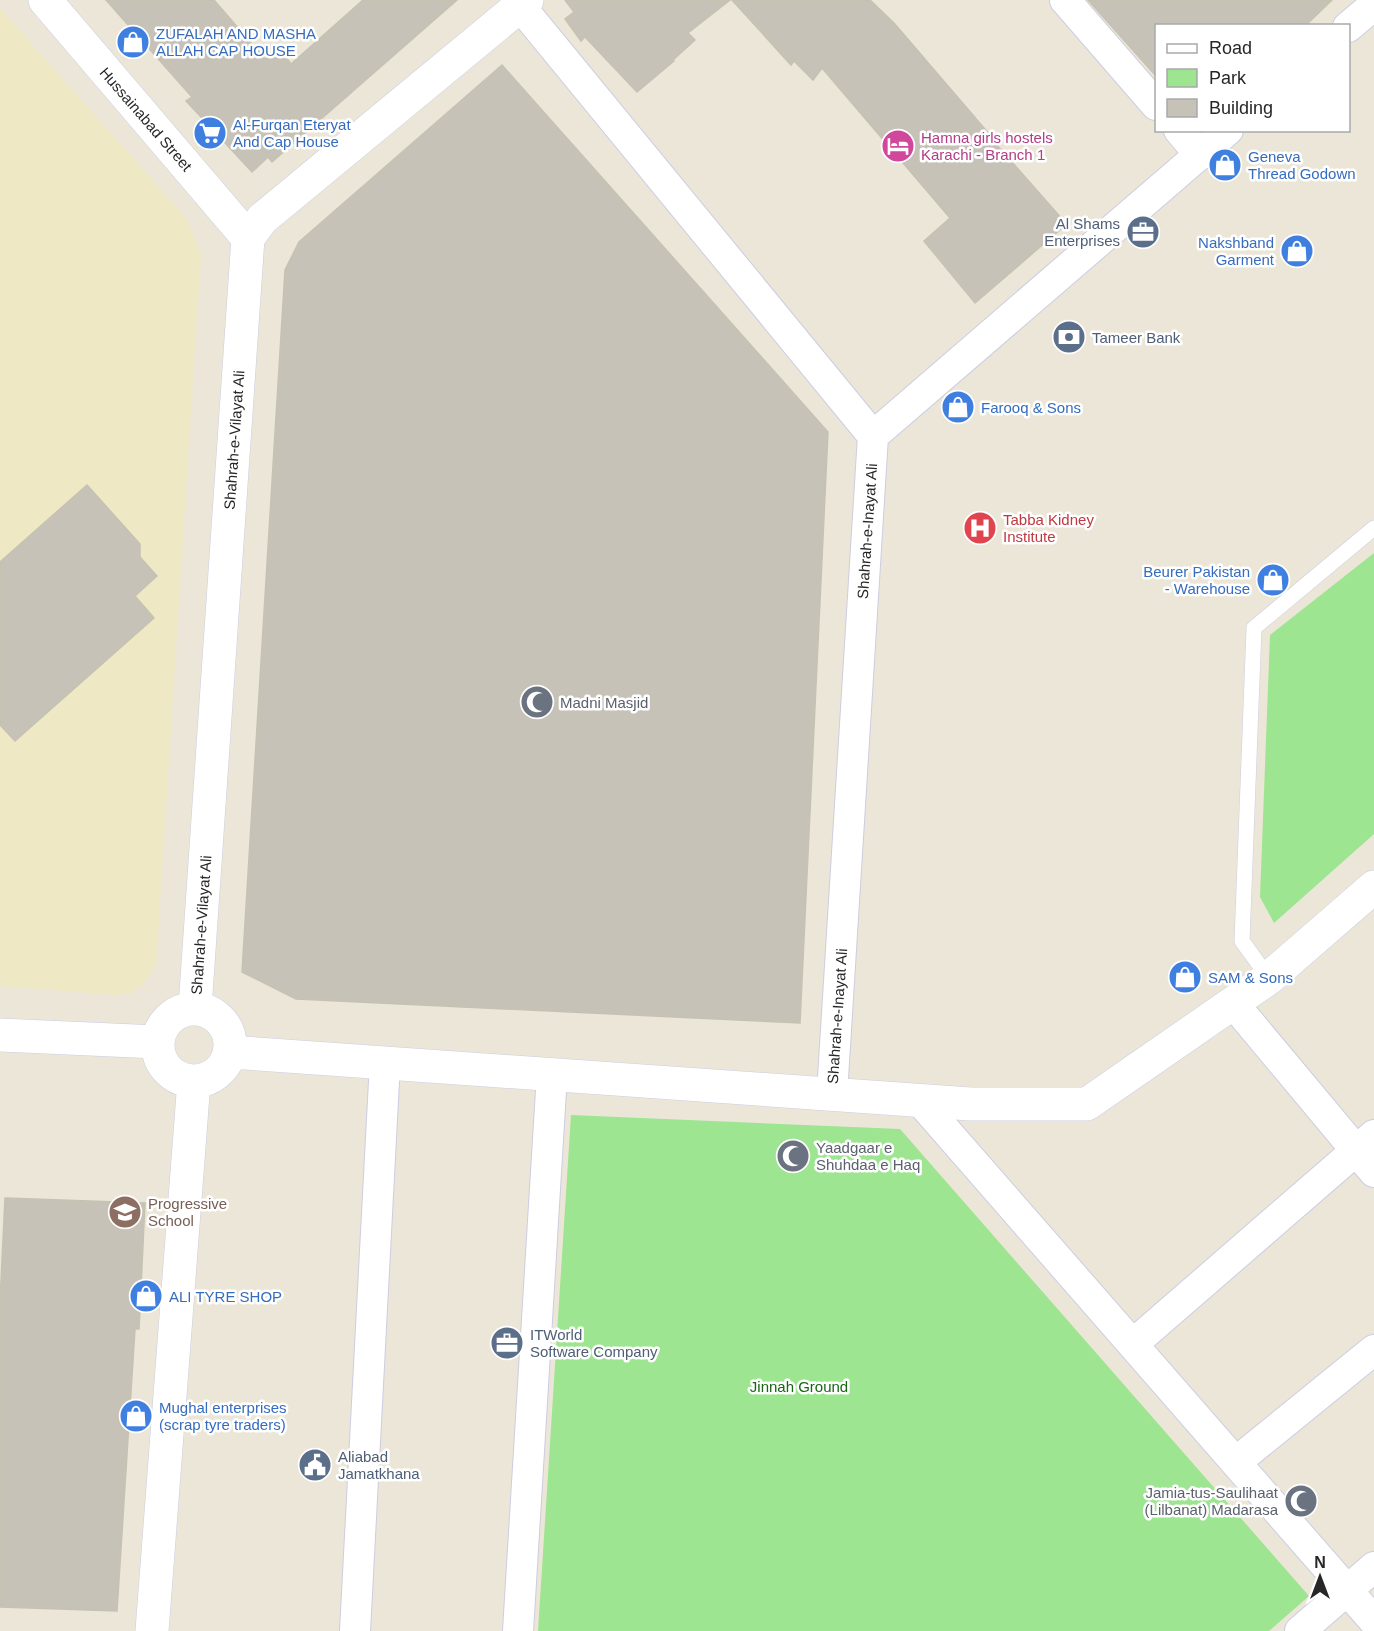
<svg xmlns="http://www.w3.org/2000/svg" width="1374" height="1631" viewBox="0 0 1374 1631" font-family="Arial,sans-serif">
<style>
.education{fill:#eee8c5}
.green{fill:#9de590}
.building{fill:#c6c2b7;stroke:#c6c2b1;stroke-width:1.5}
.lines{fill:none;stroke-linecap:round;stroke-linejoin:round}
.lane-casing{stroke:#cdcde2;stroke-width:16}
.street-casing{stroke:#cdcde2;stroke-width:32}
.secondary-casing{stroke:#cdcde2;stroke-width:34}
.lane{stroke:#fff;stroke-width:15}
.street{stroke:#fff;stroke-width:30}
.secondary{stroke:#fff;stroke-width:33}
.labels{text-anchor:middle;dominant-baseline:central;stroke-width:5;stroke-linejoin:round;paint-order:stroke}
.shop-label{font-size:15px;fill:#366cbe;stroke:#fff;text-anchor:start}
.street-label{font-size:15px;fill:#272727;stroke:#fff}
.hotel-label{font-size:15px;fill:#b23c85;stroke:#fff;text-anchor:start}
.service-label{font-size:15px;fill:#4e5e75;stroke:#fff;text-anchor:start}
.health-label{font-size:15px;fill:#be3a42;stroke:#fff;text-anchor:start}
.worship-label{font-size:15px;fill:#5b616d;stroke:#fff;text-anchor:start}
.education-label{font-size:15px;fill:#785e54;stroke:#fff;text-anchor:start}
.park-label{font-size:15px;fill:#176615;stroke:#fff}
</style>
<rect width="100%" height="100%" fill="#ebe6d7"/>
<!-- education -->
<path class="education" d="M0,8L187,219L201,254L156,966L143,984L131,993L116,995L0,986Z"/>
<!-- green -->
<path class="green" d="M1374,553V834L1274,923L1260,897L1270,635Z
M571,1115L900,1129L1309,1596L1269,1631H538Z"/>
<!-- building -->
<path class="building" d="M106,0H214L265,59L279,48L291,64L363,0H457L272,162L268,157L252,172L186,101L192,97Z
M565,0H730L688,33L695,40L673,60L674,61L637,92L585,37L581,41L565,19L574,12Z
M732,0H870L894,23L990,135L989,136L1062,219L1058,222L1062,228L975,303L924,241L950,218L822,68L813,80L794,61L791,65Z
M1088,0H1332L1305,26H1156V76Z
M502,65L828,432L800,1023L296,999L242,972L285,270L299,242Z
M87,485L140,544V557L157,576L135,596L154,618L15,741L0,725V562Z
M5,1198L145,1203L139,1329H135L117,1611L0,1607V1302Z"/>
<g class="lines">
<!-- lane casing -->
<g class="lane-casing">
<path id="lane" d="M1269,978L1242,941L1254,628L1374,528"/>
</g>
<!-- street casing -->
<g class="street-casing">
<path id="street" d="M1065,0L1156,105
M520,6L873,436
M1348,27L1374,5
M1179,130L1200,155
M1233,1003L1374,1172
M832,1094L873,436L1228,130
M920,1101L1374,1621
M1133,1344L1374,1135
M1236,1462L1374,1350
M355,1631L385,1062
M518,1631L552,1074
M1300,1631L1374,1567"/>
</g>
<!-- secondary casing -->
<g class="secondary-casing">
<path id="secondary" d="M45,0L248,238
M195,1008L248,238L262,219L527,0
M158 1045a36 36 0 1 1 72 0a36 36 0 1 1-72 0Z
M0,1035L157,1042
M230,1052L970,1104H1087L1269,978L1374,887
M152,1631L194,1081"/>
</g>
<!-- lane -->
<use href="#lane" class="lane"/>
<!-- street -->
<use href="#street" class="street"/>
<!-- secondary -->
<use href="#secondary" class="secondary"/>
</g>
<!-- icons -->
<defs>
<g id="shop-disc" transform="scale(1.725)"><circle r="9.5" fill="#3f7fe0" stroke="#fff"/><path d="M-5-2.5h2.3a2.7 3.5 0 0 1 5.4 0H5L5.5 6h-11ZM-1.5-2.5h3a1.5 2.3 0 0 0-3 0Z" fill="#fff"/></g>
<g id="supermarket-disc" transform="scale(1.725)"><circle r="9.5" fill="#3f7fe0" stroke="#fff"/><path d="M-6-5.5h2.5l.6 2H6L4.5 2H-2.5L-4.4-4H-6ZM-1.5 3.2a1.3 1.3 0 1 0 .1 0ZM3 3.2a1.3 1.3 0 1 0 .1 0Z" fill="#fff"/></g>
<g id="hotel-disc" transform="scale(1.725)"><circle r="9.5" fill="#d1479c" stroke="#fff"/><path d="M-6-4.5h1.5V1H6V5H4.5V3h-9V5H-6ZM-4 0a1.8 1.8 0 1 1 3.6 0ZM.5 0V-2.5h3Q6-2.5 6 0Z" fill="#fff"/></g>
<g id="office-disc" transform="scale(1.725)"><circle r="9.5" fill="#5c6f8a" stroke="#fff"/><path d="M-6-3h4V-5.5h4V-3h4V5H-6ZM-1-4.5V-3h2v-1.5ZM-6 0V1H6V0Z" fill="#fff"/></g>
<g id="bank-disc" transform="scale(1.725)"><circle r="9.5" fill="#5c6f8a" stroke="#fff"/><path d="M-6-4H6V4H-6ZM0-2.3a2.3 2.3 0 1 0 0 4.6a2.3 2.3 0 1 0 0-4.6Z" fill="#fff"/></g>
<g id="hospital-disc" transform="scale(1.725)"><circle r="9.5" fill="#e0444e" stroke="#fff"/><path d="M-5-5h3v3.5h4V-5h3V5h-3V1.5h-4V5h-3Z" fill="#fff"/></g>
<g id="mosque-disc" transform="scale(1.725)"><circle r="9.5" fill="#6b7280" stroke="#fff"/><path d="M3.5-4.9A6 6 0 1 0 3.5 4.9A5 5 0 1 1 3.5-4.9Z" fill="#fff"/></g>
<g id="school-disc" transform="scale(1.725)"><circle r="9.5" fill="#8d6e63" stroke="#fff"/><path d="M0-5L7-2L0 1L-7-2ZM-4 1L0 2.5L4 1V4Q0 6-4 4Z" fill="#fff"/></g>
<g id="civic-disc" transform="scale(1.725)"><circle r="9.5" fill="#5c6f8a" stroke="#fff"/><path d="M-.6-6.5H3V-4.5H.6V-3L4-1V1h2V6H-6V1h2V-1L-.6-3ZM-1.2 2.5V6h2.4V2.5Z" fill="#fff"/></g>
</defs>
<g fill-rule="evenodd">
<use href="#shop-disc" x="133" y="42"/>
<use href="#supermarket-disc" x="210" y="133"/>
<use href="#hotel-disc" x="898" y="146"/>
<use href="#shop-disc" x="1225" y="165"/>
<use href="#office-disc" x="1143" y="232"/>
<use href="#shop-disc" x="1297" y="251"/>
<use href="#bank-disc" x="1069" y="337"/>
<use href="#shop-disc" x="958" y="407"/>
<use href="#hospital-disc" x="980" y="528"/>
<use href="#shop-disc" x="1273" y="580"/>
<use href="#mosque-disc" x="537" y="702"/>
<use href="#shop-disc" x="1185" y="977"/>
<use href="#mosque-disc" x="793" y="1156"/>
<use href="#school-disc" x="125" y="1212"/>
<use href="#shop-disc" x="146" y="1296"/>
<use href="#office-disc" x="507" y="1343"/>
<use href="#shop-disc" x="136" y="1416"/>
<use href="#civic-disc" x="315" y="1465"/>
<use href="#mosque-disc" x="1301" y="1501"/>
</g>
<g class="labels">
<!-- shop labels -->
<g class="shop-label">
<text x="156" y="33">ZUFALAH AND MASHA<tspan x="156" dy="17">ALLAH CAP HOUSE</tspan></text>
<text x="233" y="124">Al-Furqan Eteryat<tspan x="233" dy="17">And Cap House</tspan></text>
<text x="1248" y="156">Geneva<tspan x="1248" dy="17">Thread Godown</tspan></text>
<text x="1274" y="242" text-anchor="end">Nakshband<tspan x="1274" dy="17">Garment</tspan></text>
<text x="981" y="407">Farooq &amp; Sons</text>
<text x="1250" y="571" text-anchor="end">Beurer Pakistan<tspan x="1250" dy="17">- Warehouse</tspan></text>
<text x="1208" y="977">SAM &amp; Sons</text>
<text x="169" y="1296">ALI TYRE SHOP</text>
<text x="159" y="1407">Mughal enterprises<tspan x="159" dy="17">(scrap tyre traders)</tspan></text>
</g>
<!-- street labels -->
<g class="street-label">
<text transform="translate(146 119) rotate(49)">Hussainabad Street</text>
<text transform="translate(234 440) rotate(-86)">Shahrah-e-Vilayat Ali</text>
<text transform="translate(867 531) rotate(-86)">Shahrah-e-Inayat Ali</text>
<text transform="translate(201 925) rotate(-86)">Shahrah-e-Vilayat Ali</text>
<text transform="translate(837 1016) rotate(-86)">Shahrah-e-Inayat Ali</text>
</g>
<!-- hotel labels -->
<g class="hotel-label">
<text x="921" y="137">Hamna girls hostels<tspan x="921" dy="17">Karachi - Branch 1</tspan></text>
</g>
<!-- service labels -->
<g class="service-label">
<text x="1120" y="223" text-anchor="end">Al Shams<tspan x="1120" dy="17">Enterprises</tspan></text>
<text x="1092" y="337">Tameer Bank</text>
<text x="530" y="1334">ITWorld<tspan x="530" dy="17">Software Company</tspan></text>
<text x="338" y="1456">Aliabad<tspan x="338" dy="17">Jamatkhana</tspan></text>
</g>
<!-- health labels -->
<g class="health-label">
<text x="1003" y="519">Tabba Kidney<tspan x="1003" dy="17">Institute</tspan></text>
</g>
<!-- worship labels -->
<g class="worship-label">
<text x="560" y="702">Madni Masjid</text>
<text x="816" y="1147">Yaadgaar e<tspan x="816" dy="17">Shuhdaa e Haq</tspan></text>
<text x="1278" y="1492" text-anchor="end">Jamia-tus-Saulihaat<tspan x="1278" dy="17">(Lilbanat) Madarasa</tspan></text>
</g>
<!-- education labels -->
<g class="education-label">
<text x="148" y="1203">Progressive<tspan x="148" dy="17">School</tspan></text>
</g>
<!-- park labels -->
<g class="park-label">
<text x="799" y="1386">Jinnah Ground</text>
</g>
</g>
<!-- legend -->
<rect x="1155" y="24" width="195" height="108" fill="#ffffff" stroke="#a9a9a9" stroke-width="1.5"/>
<rect x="1167" y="44" width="30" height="9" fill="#ffffff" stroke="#a9a9a9" stroke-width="1.5"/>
<text x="1209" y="54" font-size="18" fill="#272727">Road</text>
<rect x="1167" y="69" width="30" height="18" fill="#9de590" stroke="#a9a9a9" stroke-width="1.5"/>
<text x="1209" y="84" font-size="18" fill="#272727">Park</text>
<rect x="1167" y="99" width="30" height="18" fill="#c6c2b7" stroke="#a9a9a9" stroke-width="1.5"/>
<text x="1209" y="114" font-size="18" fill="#272727">Building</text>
<!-- north arrow -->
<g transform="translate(1320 1577)" stroke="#ffffff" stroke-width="4.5" paint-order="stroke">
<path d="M0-4.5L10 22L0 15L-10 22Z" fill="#272727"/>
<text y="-9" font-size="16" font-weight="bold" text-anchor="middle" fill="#272727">N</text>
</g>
</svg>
